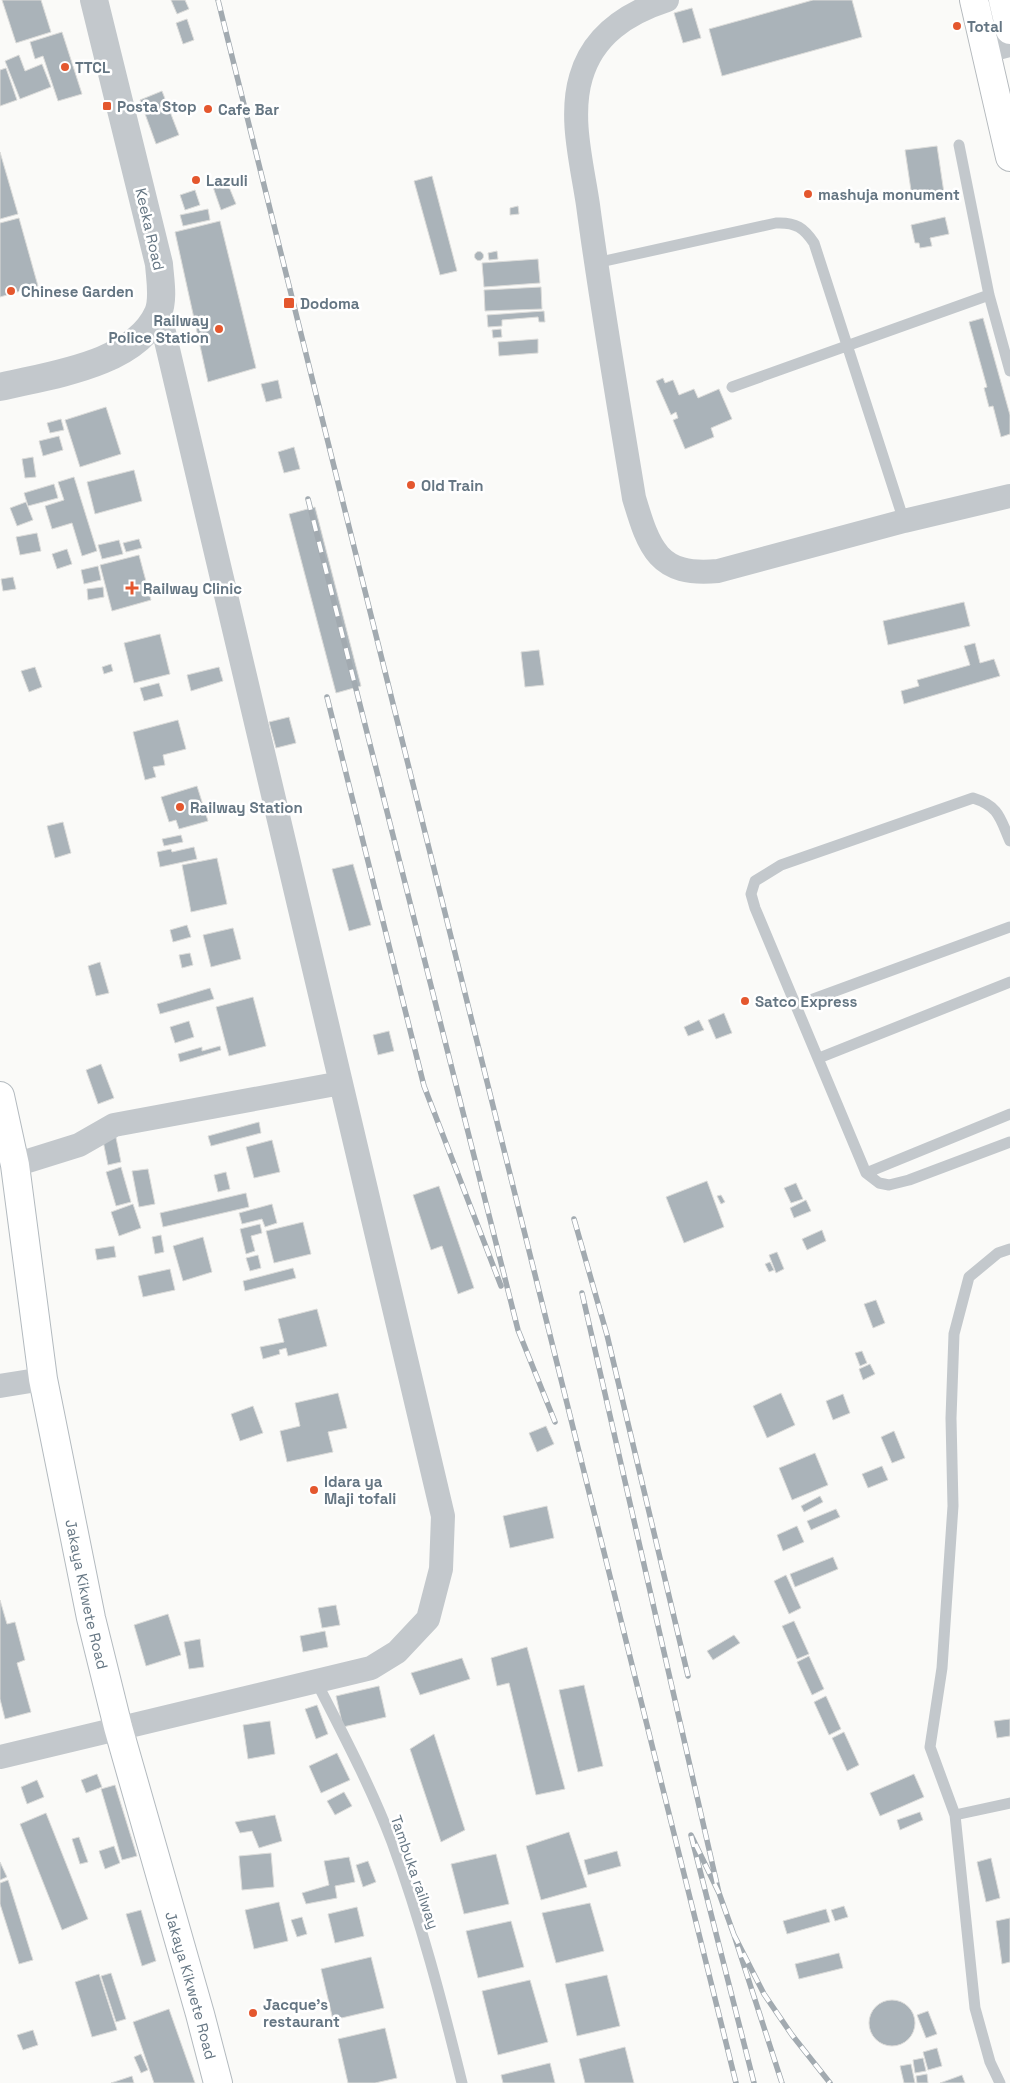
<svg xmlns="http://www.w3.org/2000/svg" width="1010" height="2083" viewBox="0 0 1010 2083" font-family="'Space Grotesk',sans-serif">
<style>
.building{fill:#aab3b9;stroke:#dcdcda}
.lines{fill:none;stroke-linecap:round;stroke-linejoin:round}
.secondary-casing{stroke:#b3babf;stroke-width:30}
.trunk-casing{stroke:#b4b9bd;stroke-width:30}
.service{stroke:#c3c8cc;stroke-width:11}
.minor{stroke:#c3c8cc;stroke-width:24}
.tertiary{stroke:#c3c8cc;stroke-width:28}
.secondary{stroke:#fff;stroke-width:28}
.trunk{stroke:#fff;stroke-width:28}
.rail-casing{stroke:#a2aab0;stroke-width:5.5}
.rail{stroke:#fff;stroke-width:4;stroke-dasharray:11;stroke-linecap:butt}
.poi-dot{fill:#e4572e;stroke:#fff;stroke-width:2}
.labels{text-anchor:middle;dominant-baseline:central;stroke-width:5;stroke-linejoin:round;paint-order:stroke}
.poi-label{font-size:15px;font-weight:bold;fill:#657683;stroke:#fff;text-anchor:start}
.street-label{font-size:15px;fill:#657683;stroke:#fff}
</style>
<rect width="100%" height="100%" fill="#fafaf8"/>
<!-- building -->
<path class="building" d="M2,0H41L51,32L16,43Z
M171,0H185L189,9L177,14Z
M813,0H852L862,37L722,76L709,29Z
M692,8L701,38L683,43L674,13Z
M187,19L194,40L183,44L176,23Z
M62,32L82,94L58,101L43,56L35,59L30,42Z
M19,55L25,71L42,64L51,87L20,99L5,61Z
M6,68L17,100L0,106V70Z
M162,91L179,135L156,144L140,100Z
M937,146L944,193L912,197L905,150Z
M0,152L18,214L0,219Z
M432,176L457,271L440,275L414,181Z
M227,182L236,204L221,210L213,187Z
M195,190L200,205L185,210L180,195Z
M518,206L519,214L510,215V208Z
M208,209L210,220L183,226L180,215Z
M945,217L949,234L930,238L932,246L920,248L919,243H915L911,225Z
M19,218L38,286L0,297V223Z
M220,221L256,368L208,382L175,232Z
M497,251L498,259L489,260L488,253Z
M474.5 256a4.5 4.5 0 1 1 9 0a4.5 4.5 0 1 1-9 0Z
M538,259L540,283L484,287L482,263Z
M541,287L542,309L485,311L484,290Z
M544,311L545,322H539L538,317L502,320V326L488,327L487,315Z
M983,318L1010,415V434L1001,437L993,406L989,407L984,388L987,387L969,322Z
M501,329L502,337L493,338L492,330Z
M538,339V353L499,356L498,342Z
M663,378L665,383L673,380L679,395L694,389L698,398L719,389L732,419L711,428L714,437L685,449L673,420L678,418L676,412L671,415L656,381Z
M278,380L282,398L266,402L261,384Z
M106,407L121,454L80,467L65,420Z
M61,419L64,430L50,433L47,423Z
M59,436L63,450L43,456L39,441Z
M294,447L300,469L284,473L278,452Z
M33,457L36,477L25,478L22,459Z
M134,470L142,501L95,514L87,482Z
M74,477L97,551L82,556L72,523L52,529L45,506L64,500L58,482Z
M54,484L58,498L28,506L24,493Z
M26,502L33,520L17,526L10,508Z
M315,507L361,686L336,693L289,514Z
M37,533L41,551L20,555L16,537Z
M139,539L142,548L126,552L123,543Z
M119,540L123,554L102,559L98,545Z
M67,549L72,564L57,569L52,554Z
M139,555L151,600L112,611L100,565Z
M98,566L101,580L84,584L81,570Z
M13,577L16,589L3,591L1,579Z
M103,587L104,597L88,600L87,589Z
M964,602L970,626L888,645L883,621Z
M160,634L170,674L134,683L124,643Z
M975,643L980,663L994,659L1000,676L904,704L901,691L919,686L917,680L970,665L964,646Z
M539,650L544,685L525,687L521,652Z
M111,664L113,671L104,674L102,667Z
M35,667L42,687L29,692L21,671Z
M219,667L223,681L191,691L187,675Z
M159,683L163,696L144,701L140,688Z
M289,717L296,743L276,748L269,722Z
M178,720L186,749L163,755L165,765L153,767L156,777L145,780L133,732Z
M197,786L208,821L179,829L176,820L169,822L161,797Z
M63,822L71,853L55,858L47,826Z
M181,835L183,842L164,846L162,839Z
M194,847L197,859L160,867L157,852L171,849L172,852Z
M217,858L227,904L191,912L182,865Z
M353,864L371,925L349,931L332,869Z
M187,925L191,937L173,942L170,930Z
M233,928L241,959L211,967L203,935Z
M190,953L193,965L182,968L179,955Z
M100,962L109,993L96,996L88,966Z
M210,988L214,999L160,1014L157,1004Z
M253,997L266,1046L229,1056L216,1007Z
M724,1013L732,1033L716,1039L708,1020Z
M699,1020L704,1030L688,1036L684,1027Z
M189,1021L194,1037L175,1043L170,1027Z
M389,1031L394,1051L378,1055L373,1035Z
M220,1046L221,1050L180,1062L178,1054L202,1047V1051Z
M101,1064L114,1098L98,1104L86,1070Z
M259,1122L261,1133L211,1146L208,1136Z
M115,1133L121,1162L108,1165L102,1136Z
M272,1140L280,1172L254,1178L246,1147Z
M121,1167L131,1202L116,1206L106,1172Z
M148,1169L155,1204L139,1207L132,1171Z
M226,1172L230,1189L218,1192L214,1175Z
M707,1181L724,1227L684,1243L666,1197Z
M796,1183L803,1199L791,1203L784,1188Z
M439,1186L474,1288L458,1294L442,1246L431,1250L413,1195Z
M246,1193L249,1207L163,1227L160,1213Z
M721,1195L725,1202L721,1204L717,1196Z
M806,1200L811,1211L794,1218L790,1208Z
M133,1204L141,1228L119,1236L111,1212Z
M272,1204L277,1223L265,1227L262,1219L242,1224L239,1213Z
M303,1222L311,1254L274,1263L266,1231Z
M260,1224L262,1233L251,1236L255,1251L246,1254L240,1229Z
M822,1230L826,1241L807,1250L802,1239Z
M161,1235L164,1252L155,1254L152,1237Z
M203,1237L212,1272L183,1281L173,1246Z
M114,1246L116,1257L97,1260L95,1249Z
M777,1252L784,1269L776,1273L769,1255Z
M258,1255L261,1268L250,1271L246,1258Z
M770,1262L774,1270L769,1272L765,1264Z
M293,1268L296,1278L245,1291L243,1281Z
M170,1269L175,1290L143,1297L138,1276Z
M876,1300L885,1323L873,1328L864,1304Z
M317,1309L327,1346L288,1356L286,1348L279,1350L280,1354L263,1359L260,1347L284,1342L278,1319Z
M862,1351L867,1363L860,1366L855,1353Z
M870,1364L875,1374L863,1380L859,1369Z
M338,1393L347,1428L328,1432L333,1452L287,1462L280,1431L300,1426L295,1403Z
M781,1393L795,1425L767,1438L753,1406Z
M843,1394L850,1413L833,1420L826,1401Z
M253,1406L263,1433L240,1441L231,1414Z
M546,1426L554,1444L537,1452L529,1433Z
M894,1431L905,1458L892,1463L881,1437Z
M815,1453L828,1485L792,1500L779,1468Z
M882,1466L888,1480L868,1488L862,1474Z
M820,1496L823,1502L804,1512L801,1506Z
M547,1506L554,1538L510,1548L503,1516Z
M836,1509L840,1517L811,1530L807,1521Z
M797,1526L804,1542L783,1551L777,1535Z
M833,1557L838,1569L795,1587L790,1574Z
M786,1575L801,1608L789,1614L774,1581Z
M0,1600L7,1624L15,1622L25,1660L17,1663L31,1712L5,1719L0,1699Z
M336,1605L340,1625L322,1628L318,1608Z
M168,1614L181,1655L146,1666L134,1625Z
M794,1621L809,1654L797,1659L782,1626Z
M325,1631L328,1647L303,1652L300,1636Z
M734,1635L740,1643L713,1660L707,1651Z
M200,1639L204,1667L189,1669L184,1642Z
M527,1647L565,1789L536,1795L509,1683L497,1686L491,1658Z
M809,1656L824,1689L812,1695L797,1662Z
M462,1658L470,1679L420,1695L411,1673Z
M584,1685L603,1766L578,1772L559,1690Z
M379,1686L386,1717L343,1727L336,1696Z
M826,1696L841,1729L829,1735L814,1702Z
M317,1705L328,1734L316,1739L305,1709Z
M1010,1719V1736L997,1738L994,1721Z
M270,1721L275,1754L248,1759L243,1725Z
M844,1732L859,1765L847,1771L832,1738Z
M434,1734L465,1830L441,1842L410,1749Z
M337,1753L350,1780L321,1793L309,1766Z
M97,1774L102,1787L86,1793L81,1780Z
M914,1774L924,1797L880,1816L870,1793Z
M37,1780L44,1797L27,1804L21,1787Z
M115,1785L137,1856L122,1860L101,1789Z
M344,1792L352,1806L335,1815L327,1801Z
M920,1812L923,1820L900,1830L897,1820Z
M46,1813L88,1919L62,1930L20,1824Z
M275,1815L282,1841L259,1848L252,1831L240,1833L235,1822Z
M569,1832L587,1887L541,1900L526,1846Z
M79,1837L88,1862L80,1864L72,1839Z
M114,1846L120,1863L105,1869L99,1851Z
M617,1851L621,1866L588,1875L584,1860Z
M271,1853L274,1887L242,1890L239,1856Z
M496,1854L509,1904L464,1914L451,1864Z
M349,1857L355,1882L335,1886L337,1898L306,1904L302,1893L329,1885L324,1861Z
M991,1858L1000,1898L986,1902L977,1862Z
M368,1861L376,1882L363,1887L356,1865Z
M0,1862L7,1877L0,1880Z
M8,1880L33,1960L19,1964L0,1904V1883Z
M279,1902L288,1941L254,1949L245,1910Z
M590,1903L604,1951L556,1963L542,1913Z
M844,1906L848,1917L835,1921L831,1910Z
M357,1907L364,1936L335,1943L328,1914Z
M826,1909L830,1922L787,1934L783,1921Z
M141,1910L156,1961L142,1966L126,1914Z
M302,1917L307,1934L297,1937L291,1920Z
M1010,1918V1962L1002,1964L996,1921Z
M511,1921L524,1967L478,1978L466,1931Z
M839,1953L843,1968L799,1979L795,1964Z
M371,1957L384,2008L333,2020L321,1969Z
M111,1973L126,2019L116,2022L101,1976Z
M99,1974L117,2030L92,2037L75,1982Z
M607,1975L620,2026L577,2036L565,1984Z
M530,1980L548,2042L498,2055L482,1991Z
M869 2023a23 23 0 1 1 46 0a23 23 0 1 1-46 0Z
M169,2009L195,2083H154L133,2022Z
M928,2011L937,2034L926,2038L917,2015Z
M385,2028L397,2078L375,2083H348L338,2039Z
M33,2030L38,2045L23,2050L17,2035Z
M625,2047L634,2083H585L579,2059Z
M937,2048L942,2066L928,2070L923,2052Z
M141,2054L148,2070L141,2073L134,2057Z
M923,2058L926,2071L915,2073L913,2060Z
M550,2063L555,2083H503L501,2075Z
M911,2064L915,2083H904L900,2066Z
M927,2074L928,2083H917L916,2076Z
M962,2075L965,2083H940Z
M132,2076L134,2083H111Z"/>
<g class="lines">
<!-- secondary casing -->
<g class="secondary-casing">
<g id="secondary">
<path id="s1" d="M0,1096L15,1165L43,1379L91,1618L118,1727L200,2014L218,2083"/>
</g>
</g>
<!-- trunk casing -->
<g class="trunk-casing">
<path id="trunk" d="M974,0L1010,157
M1003,0L1010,30"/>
</g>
<!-- service -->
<path class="service" d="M959,145L989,295L1010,371
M596,263L776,223C796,222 804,228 814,243L904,521
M732,387L989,295
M1010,841C1000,818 999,806 973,798L781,865L755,881L751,894L755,908L866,1173L879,1183L889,1185L909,1180L1010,1142
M797,1005L1010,927
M819,1058L1010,982
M866,1173L1010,1114
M316,1681C343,1734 371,1787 392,1842C421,1921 442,2002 462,2083
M955,1815L1010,1803
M1000,2083L990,2062L975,2008L955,1815L930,1747L942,1668L953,1506L951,1418L954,1334L969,1277L998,1253L1010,1249"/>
<!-- minor -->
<path class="minor" d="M667,0C627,13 593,35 581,77C569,117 582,164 588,205C601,303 618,400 634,498C649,548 658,577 718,571L904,521L1010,496
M986,51L1010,45
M15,1165L79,1145L114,1125L341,1083
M0,1386L43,1379
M0,1757L371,1668L397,1652L428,1619L441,1569L443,1516L159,311"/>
<!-- tertiary -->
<path class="tertiary" d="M0,387C49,375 135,365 158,313C164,299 160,279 159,264L94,0"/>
<!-- secondary -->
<use href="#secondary" class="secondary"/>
<!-- trunk -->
<use href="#trunk" class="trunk"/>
<!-- rail casing -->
<g class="rail-casing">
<path id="rail" d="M218,0L736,2083
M308,499L518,1330L555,1422
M327,697L424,1086L501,1286
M574,1219L607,1335L688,1676
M582,1293L719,1893
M734,1935L719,1893L691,1835L754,2083
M782,2083L734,1935L764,1994L792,2035L830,2083"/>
</g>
<!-- rail -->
<use href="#rail" class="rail"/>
</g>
<!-- markers -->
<g class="poi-dot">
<circle cx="957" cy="26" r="5"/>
<circle cx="65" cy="67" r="5"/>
<rect x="102" y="101" width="10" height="10" rx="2.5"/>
<circle cx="208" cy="109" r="5"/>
<circle cx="196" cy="180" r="5"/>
<circle cx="808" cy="194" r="5"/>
<circle cx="11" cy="291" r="5"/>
<rect x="283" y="297" width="12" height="12" rx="2.5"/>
<circle cx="219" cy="329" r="5"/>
<circle cx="411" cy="485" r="5"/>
<path d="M129.5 580.5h5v5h5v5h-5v5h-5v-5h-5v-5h5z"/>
<circle cx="180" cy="807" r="5"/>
<circle cx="745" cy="1001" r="5"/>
<circle cx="314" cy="1490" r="5"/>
<circle cx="253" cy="2013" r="5"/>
</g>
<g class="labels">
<!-- poi labels -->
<g class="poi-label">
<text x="967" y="26">Total</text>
<text x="75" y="67">TTCL</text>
<text x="117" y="106">Posta Stop</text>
<text x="218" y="109">Cafe Bar</text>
<text x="206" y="180">Lazuli</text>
<text x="818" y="194">mashuja monument</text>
<text x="21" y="291">Chinese Garden</text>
<text x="300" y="303">Dodoma</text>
<text x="209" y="320" text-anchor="end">Railway<tspan x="209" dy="17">Police Station</tspan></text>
<text x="421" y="485">Old Train</text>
<text x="143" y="588">Railway Clinic</text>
<text x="190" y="807">Railway Station</text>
<text x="755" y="1001">Satco Express</text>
<text x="324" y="1481">Idara ya<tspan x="324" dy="17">Maji tofali</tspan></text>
<text x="263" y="2004">Jacque's<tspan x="263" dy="17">restaurant</tspan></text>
</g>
<!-- street labels -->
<g class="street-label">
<text transform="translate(150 229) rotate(77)">Keeka Road</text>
<text stroke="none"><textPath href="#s1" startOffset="506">Jakaya Kikwete Road</textPath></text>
<text transform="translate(415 1872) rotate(71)">Tambuka railway</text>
<text stroke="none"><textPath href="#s1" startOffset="911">Jakaya Kikwete Road</textPath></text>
</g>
</g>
</svg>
